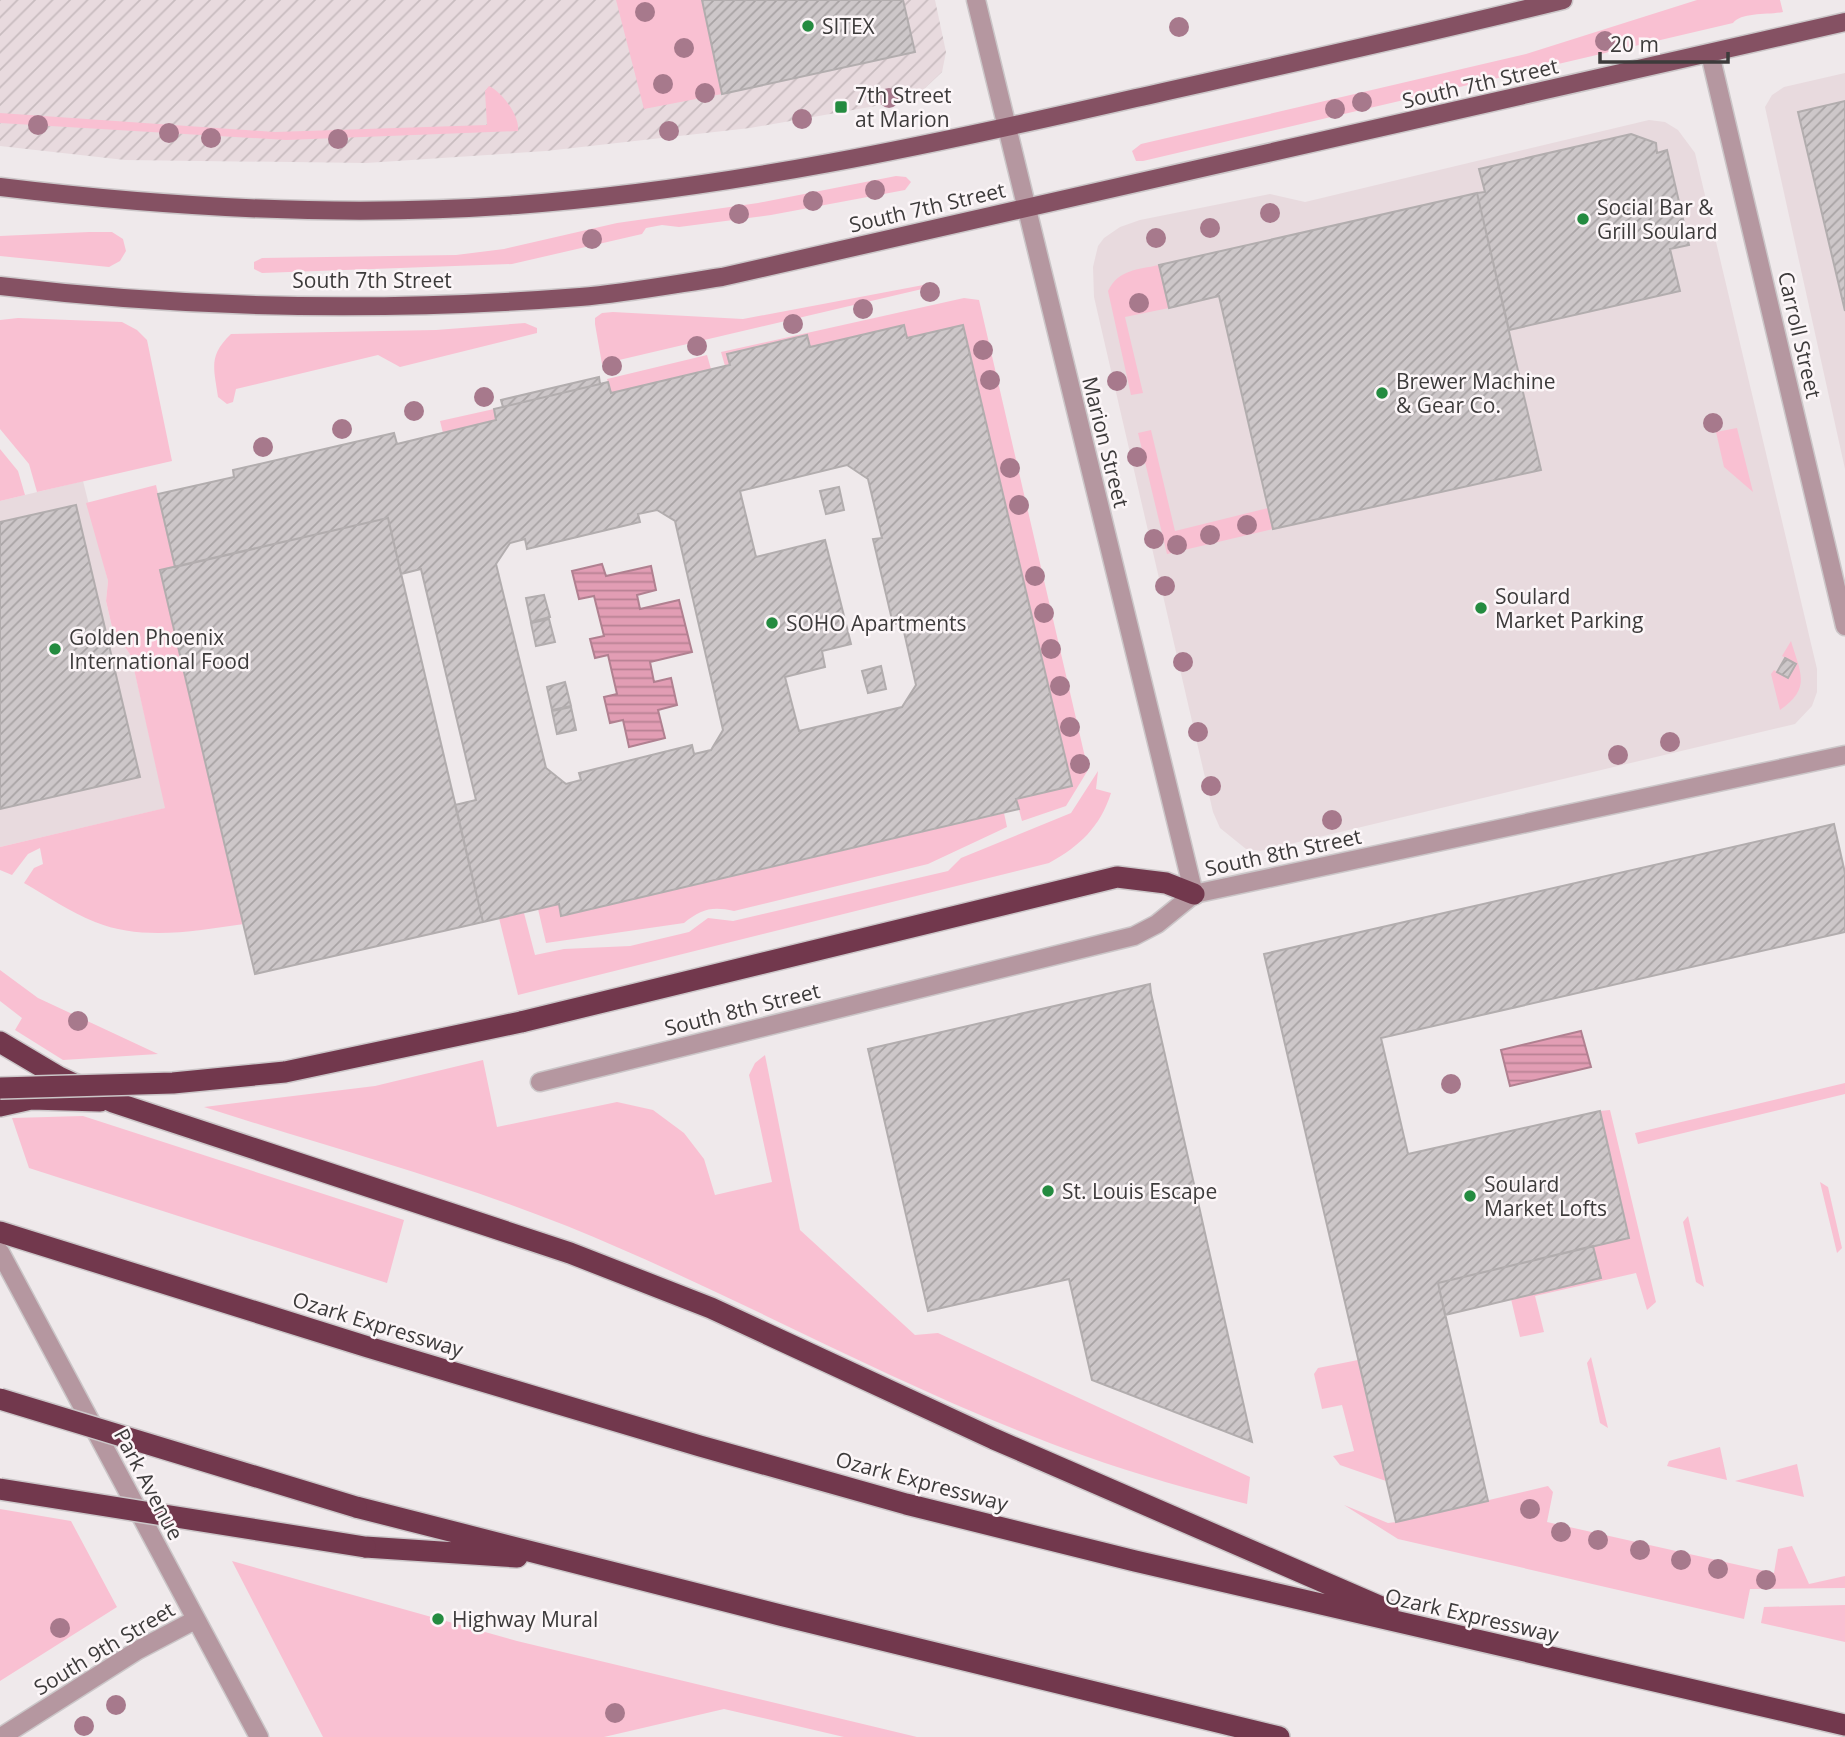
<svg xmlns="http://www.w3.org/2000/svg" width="1845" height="1737" viewBox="0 0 1845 1737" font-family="'Open Sans',sans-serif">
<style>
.built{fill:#e8dade}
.industrial{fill:url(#industrial-furrows)}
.green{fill:#f9c0d2}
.water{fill:url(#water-rules);stroke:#b08090;stroke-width:2}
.building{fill:url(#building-hatch);stroke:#b2adae;stroke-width:2;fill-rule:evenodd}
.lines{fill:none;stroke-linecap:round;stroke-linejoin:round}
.minor-casing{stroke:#cbc6c8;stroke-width:21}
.major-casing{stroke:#cbc6c8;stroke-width:21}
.highway-casing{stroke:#cbc6c8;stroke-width:24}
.minor{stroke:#b597a0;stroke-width:18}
.major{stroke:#855163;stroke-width:18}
.highway{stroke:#72384d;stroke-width:21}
.highway-bridge-casing{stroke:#cbc6c8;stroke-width:24;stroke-linecap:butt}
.highway-bridge{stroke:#72384d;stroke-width:21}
.tree{fill:#a7798c}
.poi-dot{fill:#248b40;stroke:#fcf6f8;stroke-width:2.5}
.labels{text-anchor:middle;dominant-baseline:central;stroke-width:5;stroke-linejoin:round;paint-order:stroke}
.poi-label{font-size:21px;fill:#3d3b3b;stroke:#fcf6f8;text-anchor:start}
.street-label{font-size:21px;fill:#3d3b3b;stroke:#fcf6f8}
</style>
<defs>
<pattern id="industrial-furrows" width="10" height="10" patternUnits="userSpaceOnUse" patternTransform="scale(1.75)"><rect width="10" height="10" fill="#e8dade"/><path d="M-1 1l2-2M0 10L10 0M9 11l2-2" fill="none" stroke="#c8bcbf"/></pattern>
<pattern id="water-rules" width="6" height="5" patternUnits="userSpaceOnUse" patternTransform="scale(1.75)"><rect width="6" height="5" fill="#e29db4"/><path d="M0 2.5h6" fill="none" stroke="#b88194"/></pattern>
<pattern id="building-hatch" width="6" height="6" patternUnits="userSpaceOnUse" patternTransform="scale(1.75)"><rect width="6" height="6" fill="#cdc7c9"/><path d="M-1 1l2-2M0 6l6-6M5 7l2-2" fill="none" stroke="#a8a3a4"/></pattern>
</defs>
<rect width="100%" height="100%" fill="#efe9eb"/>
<!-- built -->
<path class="built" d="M1845,73V469L1765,107L1772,95L1784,87Z
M1649,120L1665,122L1678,130L1695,153L1817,669V692L1812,706L1795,724L1260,851L1246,849L1220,828L1213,812L1094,297L1093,267L1098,246L1104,238L1120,227L1140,220L1270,194L1305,202Z
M83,481L108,581L106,601L112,627L131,656L166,808L0,847V501Z"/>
<!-- industrial -->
<path class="industrial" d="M0,0H935L946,52L942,72L922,91L898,102L750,128L546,151L366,163L125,160L0,146Z"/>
<!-- green -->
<path class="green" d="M616,0H702L722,94L644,109Z
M1697,0H1780L1783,12C1768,15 1741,12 1733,23L1143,161H1136L1132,151L1141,144L1526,54Z
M489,86C502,92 520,116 518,131L286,140L0,123V113L275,132L487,125L485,91Z
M896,176L906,177L911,182L905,190L771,215L679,227L662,225L646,228L642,234L512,264L262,273L254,269V262L262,258L456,255L504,249L617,223L758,203Z
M89,232H112L123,239L126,251L120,261L109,267L0,256V236Z
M1159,265L1169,308L1125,317L1143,393L1131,395L1108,291C1119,269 1137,270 1159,265Z
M934,283L935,286L602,364L595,324V318L602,313L613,312L743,319Z
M964,298L979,300L1088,770L1066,806L1022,821L1016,799L1072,785L963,325L907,338L810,347L807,335L727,354L730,365L725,366L721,352Z
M18,318L122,322L137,330L147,340L172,461L37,492L29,464L0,429V320Z
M525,323L537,328V333L400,367L378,355L236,389L233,402L227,404L218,397C214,368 208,356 231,334L436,330Z
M707,355L711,369L611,393L607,379Z
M494,409L496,420L443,433L440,421Z
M1737,428L1753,492L1724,467L1716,432Z
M1151,430L1175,531L1268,508L1273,529L1167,554L1138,433Z
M0,449L18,471L25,495L0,501Z
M156,485L175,567L160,570L244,924C195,931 142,941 95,922C70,912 47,896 24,883L34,868L43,864L40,848L28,854L12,875L0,870V847L165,808L131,656L112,627L106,601L108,581L86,503Z
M1791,641C1800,672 1812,688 1780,710L1771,674L1774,670L1788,678L1795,664L1782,656Z
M1098,771L1096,789L1111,793C1100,827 1080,846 1049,863L518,995L499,918L524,913L535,955L564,949L630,946L689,932L708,918L733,921L948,871L961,858L1071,813Z
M1004,813L1007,827L928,864L734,911C712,906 701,909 684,923L546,943L538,909L559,904L562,916Z
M0,970L38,998L158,1054L63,1060L15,1030L22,1018L0,1001Z
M765,1055L800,1230L915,1335L938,1333L1250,1477L1247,1504C1192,1490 1138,1475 1085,1456C907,1393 742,1297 567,1226C449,1179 325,1146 204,1107L375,1086L483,1060L497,1127L617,1102L653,1110L684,1133L704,1159L715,1195L772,1182L749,1075L755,1063Z
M1845,1083V1094L1638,1144L1635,1133Z
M1610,1110L1656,1302L1647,1310L1636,1273L1535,1296L1544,1332L1520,1337L1511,1299L1600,1277L1593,1246L1629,1238L1600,1111Z
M83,1116L404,1220L387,1283L29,1168L12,1118Z
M1820,1182L1828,1187L1842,1248L1837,1253Z
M1688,1216L1704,1287L1696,1282L1683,1222Z
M1591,1357L1608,1428L1600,1423L1587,1363Z
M1358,1360L1386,1481L1340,1465L1333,1456L1354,1451L1342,1405L1322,1409L1314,1374L1318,1368Z
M1720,1447L1727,1480L1667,1466L1669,1461Z
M1797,1464L1804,1497L1735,1481Z
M1548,1486L1553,1492L1547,1522L1774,1573L1778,1549L1792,1546L1809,1584L1845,1576V1588L1750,1589L1744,1619L1398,1539L1344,1505L1388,1523L1396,1522Z
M0,1509L71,1521L117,1607L0,1681Z
M232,1561L517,1641L917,1737H844L724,1709L604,1737H323Z
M1845,1605V1642L1761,1623L1764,1607Z"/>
<!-- water -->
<path class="water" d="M602,564L606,576L651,566L656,590L637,595L640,609L679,600L692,652L650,662L654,682L671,678L677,705L658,710L665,738L629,747L623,720L610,723L604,697L617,694L608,655L595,658L590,639L604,636L594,596L579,599L572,571Z
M1581,1031L1591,1067L1510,1086L1501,1050Z"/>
<!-- building -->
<path class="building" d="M702,0H903L915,52L722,94Z
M1845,101V311L1798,112Z
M1631,134L1656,143L1657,153L1667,150L1689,245L1670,249L1680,291L1509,330L1477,193L1485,192L1479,169Z
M1477,193L1541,470L1273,529L1219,296L1169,308L1159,265Z
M904,325L907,338L963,325L1072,786L1016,799L1019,809L561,916L559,904L483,922L455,805L476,800L421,569L401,574L388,518L175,567L158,494L234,477L233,470L394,433L397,444L496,420L494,409L600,384L608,382L611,393L725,366L730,365L727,354L807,335L810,347ZM847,465L868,479L882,538L873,539L893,624L902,623L916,685L902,707L799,731L785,677L825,667L822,651L851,644L825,540L756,557L740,491ZM657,510L675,521L723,730L711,750L694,754L692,745L579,773L581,780L566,784L546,768L496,564L510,543L525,539L527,549L640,522L638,514Z
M599,377L600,384L503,407L501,400Z
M839,487L844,510L826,514L820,491Z
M76,505L140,777L0,809V522Z
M388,518L483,922L255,974L160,570Z
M544,595L550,617L531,622L526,598Z
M549,619L555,642L536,646L531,623Z
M1785,658L1796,664L1788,678L1777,672Z
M881,666L886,689L868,693L862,671Z
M565,682L571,706L552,710L547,687Z
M571,707L576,730L557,734L552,711Z
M1834,824L1845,873V932L1381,1038L1408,1154L1600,1111L1629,1238L1438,1283L1488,1501L1396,1522L1264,954Z
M1150,984L1151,993L1252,1442L1092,1380L1069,1279L928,1311L868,1049Z
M1593,1246L1601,1278L1445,1315L1438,1283Z"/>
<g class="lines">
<!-- minor casing -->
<g class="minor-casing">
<path id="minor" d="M976,0L1194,894
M1710,54L1845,626
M540,1082L1134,936L1157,924L1194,894L1845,755
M0,1252L259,1737
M1,1737L138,1650L195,1620"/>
</g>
<!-- major casing -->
<g class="major-casing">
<path id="major" d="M0,187C172,208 344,218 517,205C727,189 931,145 1136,98C1279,66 1421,35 1563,0
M0,286C191,309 388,312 580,297C627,293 675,284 722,277L1845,22"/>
</g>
<!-- highway casing -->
<g class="highway-casing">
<path id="highway" d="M521,1022L1117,877L1166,883L1194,894
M0,1042L59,1077L113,1102L570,1253L711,1308L994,1439L1388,1610
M0,1106L31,1099L100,1101
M0,1232L368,1347L700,1446L906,1504L1135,1561L1845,1725
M356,1507L780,1615L1279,1737
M365,1547L517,1557"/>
</g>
<!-- minor -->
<use href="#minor" class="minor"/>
<!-- major -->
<use href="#major" class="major"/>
<!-- highway -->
<use href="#highway" class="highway"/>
<!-- highway-bridge casing -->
<g class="highway-bridge-casing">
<path id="highway-bridge" d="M0,1088L173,1083L285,1072L521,1022
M0,1399L356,1507
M0,1489L365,1547"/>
</g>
<!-- highway-bridge -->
<use href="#highway-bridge" class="highway-bridge"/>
</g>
<!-- trees -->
<g class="tree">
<circle cx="645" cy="12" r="10"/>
<circle cx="1179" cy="27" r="10"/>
<circle cx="1605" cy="41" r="10"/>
<circle cx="684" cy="48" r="10"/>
<circle cx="663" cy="84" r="10"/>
<circle cx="705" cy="93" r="10"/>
<circle cx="889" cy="98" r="10"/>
<circle cx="1362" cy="102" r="10"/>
<circle cx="1335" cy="109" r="10"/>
<circle cx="802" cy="119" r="10"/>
<circle cx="38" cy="125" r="10"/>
<circle cx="669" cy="131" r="10"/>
<circle cx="169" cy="133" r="10"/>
<circle cx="211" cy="138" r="10"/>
<circle cx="338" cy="139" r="10"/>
<circle cx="875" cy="190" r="10"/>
<circle cx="813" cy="201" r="10"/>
<circle cx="1270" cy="213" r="10"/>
<circle cx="739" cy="214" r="10"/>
<circle cx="1210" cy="228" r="10"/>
<circle cx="1156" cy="238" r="10"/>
<circle cx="592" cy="239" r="10"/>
<circle cx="930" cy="292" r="10"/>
<circle cx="1139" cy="303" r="10"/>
<circle cx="863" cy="309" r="10"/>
<circle cx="793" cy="324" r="10"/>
<circle cx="697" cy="346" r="10"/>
<circle cx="983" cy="350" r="10"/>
<circle cx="612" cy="366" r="10"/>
<circle cx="990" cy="380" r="10"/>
<circle cx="1117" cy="381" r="10"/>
<circle cx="484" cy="397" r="10"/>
<circle cx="414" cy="411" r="10"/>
<circle cx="1713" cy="423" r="10"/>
<circle cx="342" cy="429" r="10"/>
<circle cx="263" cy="447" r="10"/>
<circle cx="1137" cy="457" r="10"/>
<circle cx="1010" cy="468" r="10"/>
<circle cx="1019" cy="505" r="10"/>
<circle cx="1247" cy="525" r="10"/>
<circle cx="1210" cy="535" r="10"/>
<circle cx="1154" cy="539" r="10"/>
<circle cx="1177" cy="545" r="10"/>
<circle cx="1035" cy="576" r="10"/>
<circle cx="1165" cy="586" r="10"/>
<circle cx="1044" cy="613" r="10"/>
<circle cx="1051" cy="649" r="10"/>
<circle cx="1183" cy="662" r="10"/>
<circle cx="1060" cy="686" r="10"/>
<circle cx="1070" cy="727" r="10"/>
<circle cx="1198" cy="732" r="10"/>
<circle cx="1670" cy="742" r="10"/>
<circle cx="1618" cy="755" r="10"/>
<circle cx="1080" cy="764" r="10"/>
<circle cx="1211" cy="786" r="10"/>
<circle cx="1332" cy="820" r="10"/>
<circle cx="78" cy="1021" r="10"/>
<circle cx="1451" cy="1084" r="10"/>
<circle cx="1530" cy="1509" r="10"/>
<circle cx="1561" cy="1532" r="10"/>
<circle cx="1598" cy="1540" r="10"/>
<circle cx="1640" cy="1550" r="10"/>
<circle cx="1681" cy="1560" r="10"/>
<circle cx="1718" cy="1569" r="10"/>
<circle cx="1766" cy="1580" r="10"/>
<circle cx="60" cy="1628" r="10"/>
<circle cx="116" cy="1705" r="10"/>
<circle cx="615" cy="1713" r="10"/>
<circle cx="84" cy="1726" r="10"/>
</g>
<!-- markers -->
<g class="poi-dot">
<circle cx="808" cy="26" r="7"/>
<rect x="834" y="100" width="14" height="14" rx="3.5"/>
<circle cx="1583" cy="219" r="7"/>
<circle cx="1382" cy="393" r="7"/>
<circle cx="1481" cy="608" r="7"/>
<circle cx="772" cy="623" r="7"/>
<circle cx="55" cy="649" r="7"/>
<circle cx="1048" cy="1191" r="7"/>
<circle cx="1470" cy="1196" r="7"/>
<circle cx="438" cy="1619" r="7"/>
</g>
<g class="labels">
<!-- poi labels -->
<g class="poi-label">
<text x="822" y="26">SITEX</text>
<text x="855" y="95">7th Street<tspan x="855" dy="24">at Marion</tspan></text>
<text x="1597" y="207">Social Bar &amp;<tspan x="1597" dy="24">Grill Soulard</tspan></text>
<text x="1396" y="381">Brewer Machine<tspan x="1396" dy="24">&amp; Gear Co.</tspan></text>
<text x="1495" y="596">Soulard<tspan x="1495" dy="24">Market Parking</tspan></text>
<text x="786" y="623">SOHO Apartments</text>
<text x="69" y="637">Golden Phoenix<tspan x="69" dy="24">International Food</tspan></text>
<text x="1484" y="1184">Soulard<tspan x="1484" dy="24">Market Lofts</tspan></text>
<text x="1062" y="1191">St. Louis Escape</text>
<text x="452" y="1619">Highway Mural</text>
</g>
<!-- street labels -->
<g class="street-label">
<text transform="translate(1480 83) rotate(-13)">South 7th Street</text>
<text transform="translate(927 207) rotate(-13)">South 7th Street</text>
<text x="372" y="280">South 7th Street</text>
<text transform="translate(1800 335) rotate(77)">Carroll Street</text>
<text transform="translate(1106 442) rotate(76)">Marion Street</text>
<text transform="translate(1283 852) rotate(-12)">South 8th Street</text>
<text transform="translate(742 1009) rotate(-14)">South 8th Street</text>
<text transform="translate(378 1324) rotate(17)">Ozark Expressway</text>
<text transform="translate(922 1481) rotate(15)">Ozark Expressway</text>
<text transform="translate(149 1484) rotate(62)">Park Avenue</text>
<text transform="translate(1472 1615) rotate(13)">Ozark Expressway</text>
<text transform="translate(104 1648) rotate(-31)">South 9th Street</text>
</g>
</g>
<!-- scale -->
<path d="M1600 52v10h128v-10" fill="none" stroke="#3d3b3b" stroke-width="3.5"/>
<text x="1610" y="52" font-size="21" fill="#3d3b3b" stroke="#fcf6f8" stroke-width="5" paint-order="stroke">20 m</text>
</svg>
